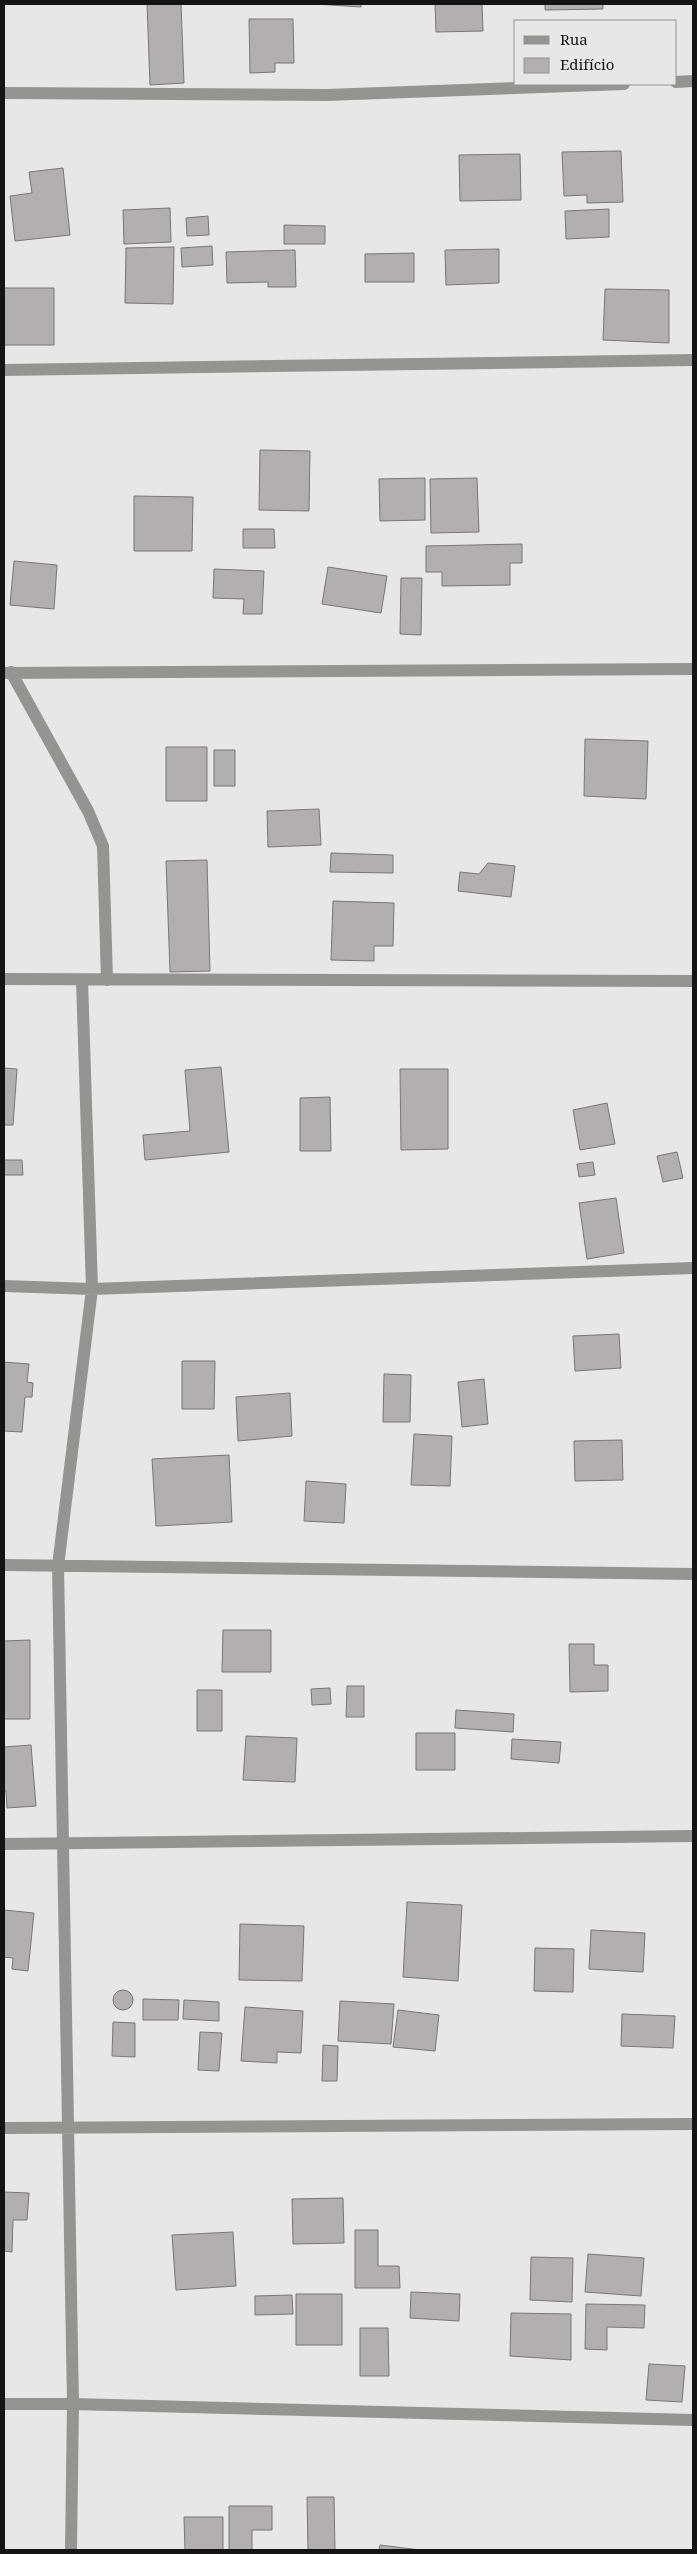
<svg xmlns="http://www.w3.org/2000/svg" width="697" height="2554" viewBox="0 0 697 2554" font-family="'Noto Serif',serif">
<style>
.building{fill:#b1afaf;stroke:#787676}
.lines{fill:none;stroke-linecap:round;stroke-linejoin:round}
.street{stroke:#949493;stroke-width:12}
</style>
<rect width="100%" height="100%" fill="#e7e7e8"/>
<!-- building -->
<path class="building" d="M147,4H181L184,83L150,85Z
M315,4H361V7Z
M435,4H482L483,31L436,32Z
M545,4H603V9L545,10Z
M249,19H293L294,63H275V72L250,73Z
M621,151L623,202L587,203V195L564,196L562,152Z
M520,154L521,200L460,201L459,155Z
M63,168L70,235L15,241L10,196L32,193L29,172Z
M170,208L171,242L124,244L123,210Z
M609,209V237L566,239L565,211Z
M208,216L209,235L187,236L186,218Z
M284,225L325,226V244H284Z
M212,246L213,265L182,267L181,248Z
M174,247L173,304L125,303L126,248Z
M499,249V283L446,285L445,250Z
M295,250L296,287H268V282L227,283L226,252Z
M414,253V282H365V254Z
M4,288H54V345H4Z
M605,289L669,290V343L603,340Z
M260,450L310,451L309,511L259,510Z
M425,478V520L380,521L379,479Z
M477,478L479,532L431,533L430,479Z
M134,496L193,497L192,551H134Z
M243,529H274L275,548H243Z
M522,544V563H510V585L442,586V572H426V546Z
M14,561L57,565L54,609L10,605Z
M328,567L387,576L381,613L322,604Z
M214,569L264,571L262,614H243L244,599L213,598Z
M401,578H422L421,635L400,634Z
M585,739L648,741L646,799L584,796Z
M166,747H207V801H166Z
M214,750H235V786H214Z
M319,809L321,845L268,847L267,811Z
M331,853L393,855V873L330,872Z
M207,860L210,971L170,972L166,861Z
M488,863L515,866L511,897L458,891L460,872L479,874Z
M333,901L394,903L393,946H374V961L331,960Z
M221,1067L229,1152L145,1160L143,1135L190,1131L185,1070Z
M4,1068L17,1069L13,1125H4Z
M400,1069H448V1149L401,1150Z
M330,1097L331,1151H300V1098Z
M607,1103L615,1144L580,1150L573,1110Z
M677,1152L683,1178L663,1182L657,1156Z
M4,1160H22L23,1175H4Z
M593,1162L595,1175L579,1177L577,1164Z
M616,1198L624,1253L587,1259L579,1203Z
M619,1334L621,1368L575,1371L573,1336Z
M182,1361H215L214,1409H182Z
M4,1362L29,1364L27,1382L33,1383L32,1397H25L22,1432L4,1431Z
M384,1374L411,1375L410,1422H383Z
M484,1379L488,1424L462,1427L458,1382Z
M290,1393L292,1436L238,1441L236,1397Z
M414,1434L452,1436L450,1486L411,1485Z
M622,1440L623,1480L575,1481L574,1441Z
M229,1455L232,1522L156,1526L152,1459Z
M306,1481L346,1484L344,1523L304,1521Z
M223,1630H271V1672H222Z
M30,1640V1719H4V1641Z
M569,1644H594V1665H608V1691L570,1692Z
M347,1686H364V1717H346Z
M330,1688L331,1704L312,1705L311,1689Z
M197,1690H222V1731H197Z
M456,1710L514,1714L513,1732L455,1728Z
M416,1733H455V1770H416Z
M246,1736L297,1738L295,1782L243,1780Z
M512,1739L561,1742L559,1763L511,1759Z
M31,1745L36,1806L7,1808L6,1791H4V1747Z
M407,1902L462,1905L458,1981L403,1977Z
M4,1910L34,1913L28,1971L12,1969L13,1958L4,1957Z
M240,1924L304,1926L302,1981L239,1980Z
M591,1930L645,1933L643,1972L589,1969Z
M535,1948L574,1949L573,1992L534,1991Z
M113 2000a10 10 0 1 1 20 0a10 10 0 1 1-20 0Z
M143,1999L179,2000L178,2020H143Z
M184,2000L219,2002V2021L183,2019Z
M340,2001L394,2004L391,2044L338,2041Z
M245,2007L303,2011L301,2053L277,2052V2063L241,2061Z
M398,2010L439,2015L435,2051L393,2047Z
M622,2014L675,2016L673,2048L621,2046Z
M113,2022L135,2023V2057L112,2056Z
M200,2032L222,2033L219,2071L198,2070Z
M323,2045L338,2046L337,2081H322Z
M4,2192L29,2193L27,2220H13L12,2252L4,2251Z
M343,2198L344,2243L293,2244L292,2199Z
M355,2230H378V2266H399L400,2288H355Z
M233,2232L236,2286L176,2290L172,2235Z
M588,2254L644,2258L641,2296L585,2292Z
M531,2257L573,2258L572,2302L530,2300Z
M411,2292L460,2294L459,2321L410,2318Z
M296,2294H342V2345H296Z
M292,2295L293,2314L255,2315V2296Z
M586,2304L645,2305L644,2328L607,2327V2350L585,2349Z
M511,2313L571,2314V2360L510,2356Z
M360,2328H388L389,2376H360Z
M649,2364L685,2366L682,2402L646,2400Z
M307,2497H334L335,2550H308Z
M229,2506H272V2530H252V2550H229Z
M184,2517H223V2550H185Z
M380,2545L420,2550H379Z"/>
<g class="lines">
<!-- street -->
<path class="street" d="M676,82L693,81
M4,93L327,95L624,84
M4,370L693,360
M11,672L88,811L103,846L107,980
M4,673L693,669
M4,979L693,981
M4,1286L92,1289L693,1268
M4,1565L693,1574
M4,1844L693,1836
M4,2128L693,2124
M4,2404H73L693,2420
M71,2550L73,2404L58,1566L92,1289L82,980"/>
</g>
<!-- border -->
<rect width="697" height="2554" fill="none" stroke="#141414" stroke-width="10"/>
<!-- legend -->
<rect x="514" y="20" width="162" height="65" fill="#e7e7e8" stroke="#939393"/>
<rect x="524" y="36" width="25" height="8" fill="#949493" stroke="#939393"/>
<text x="560" y="45" font-size="15" fill="#141414">Rua</text>
<rect x="524" y="58" width="25" height="15" fill="#b1afaf" stroke="#939393"/>
<text x="560" y="70" font-size="15" fill="#141414">Edifício</text>
</svg>
